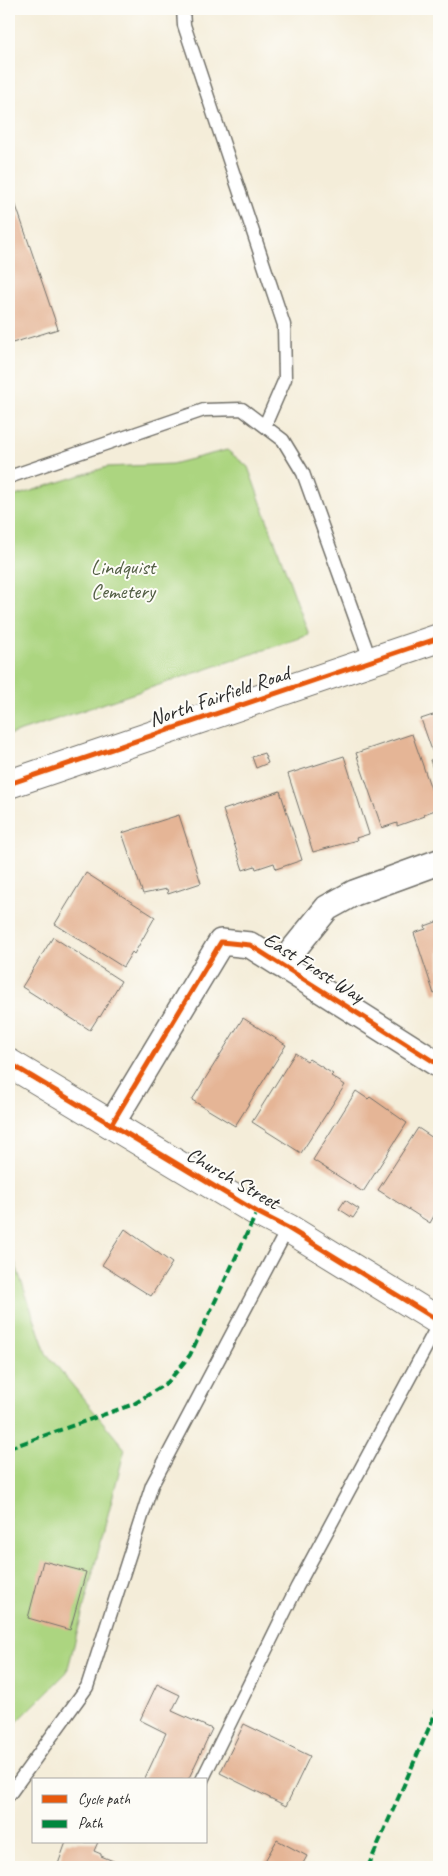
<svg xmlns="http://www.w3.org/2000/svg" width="448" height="1876" viewBox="0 0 448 1876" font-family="Caveat,sans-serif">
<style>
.green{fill:#acd580;stroke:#6c8056}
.building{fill:#e5b596}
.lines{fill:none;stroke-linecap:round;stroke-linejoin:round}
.lane-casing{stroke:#716f68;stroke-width:15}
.street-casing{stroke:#716f68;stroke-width:28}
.secondary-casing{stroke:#716f68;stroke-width:30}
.lane{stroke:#fff;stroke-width:12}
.street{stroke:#fff;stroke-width:25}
.secondary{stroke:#fff;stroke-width:28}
.quiet{stroke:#00873e;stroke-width:4;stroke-dasharray:8 4;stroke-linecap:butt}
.cycleway-casing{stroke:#fdfcf7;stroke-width:8}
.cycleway{stroke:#e8590c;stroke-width:5}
.labels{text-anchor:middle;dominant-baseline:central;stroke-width:4;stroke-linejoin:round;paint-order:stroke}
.park-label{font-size:21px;fill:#525e44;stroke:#fdfcf7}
.street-label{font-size:21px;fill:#2b2b2b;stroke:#fdfcf7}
</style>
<rect width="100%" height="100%" fill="#fdfcf7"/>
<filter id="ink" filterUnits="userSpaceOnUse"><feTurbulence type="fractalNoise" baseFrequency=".02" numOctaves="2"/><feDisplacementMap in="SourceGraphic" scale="10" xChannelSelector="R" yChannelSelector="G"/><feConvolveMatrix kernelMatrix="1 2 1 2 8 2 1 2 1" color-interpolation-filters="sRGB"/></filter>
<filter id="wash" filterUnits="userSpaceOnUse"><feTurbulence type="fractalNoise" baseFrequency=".0096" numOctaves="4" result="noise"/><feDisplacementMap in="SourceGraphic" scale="20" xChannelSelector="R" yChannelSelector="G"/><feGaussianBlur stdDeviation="1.12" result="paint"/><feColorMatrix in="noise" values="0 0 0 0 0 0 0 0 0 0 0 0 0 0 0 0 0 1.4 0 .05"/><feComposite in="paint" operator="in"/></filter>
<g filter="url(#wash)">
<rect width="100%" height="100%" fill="#f4edd9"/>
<!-- green -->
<path class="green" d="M227,450L248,467L309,635L9,735V498L107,467L172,464Z
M9,1245L46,1353L125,1449L67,1672L9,1730Z"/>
<g id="blocks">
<!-- building -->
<path class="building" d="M9,185L58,329L9,344Z
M439,713V780L437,781L430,760L435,759L421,719Z
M412,734L438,809L424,814L425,816L397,826V823L382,828L356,753Z
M264,753L268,763L256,768L252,757Z
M344,756L369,834L356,838L357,840L313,852L288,774Z
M280,791L302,860L276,869L274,863L256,869L255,866L243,870L223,810Z
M179,815L201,883L168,894L167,889L143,894L122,833Z
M86,873L155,917L134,954L132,952L123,967L55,924Z
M439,921V992L434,994L414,933L426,929L425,926Z
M53,937L121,981L100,1017L99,1016L90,1030L22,987Z
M243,1018L286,1045L235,1126L192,1100Z
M295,1053L307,1061L309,1059L333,1074L331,1076L345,1085L301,1153L252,1122Z
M356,1091L368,1099L370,1097L407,1123L363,1192L313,1160Z
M418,1128L439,1142V1207L430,1223L378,1190Z
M345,1200L359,1209L353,1218L339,1209Z
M125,1229L172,1263L151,1296L102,1265Z
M43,1561L86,1572L70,1630L28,1618Z
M157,1684L180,1695L172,1711L212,1729L188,1780H144L166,1733L140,1720Z
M244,1724L310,1756L286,1806L220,1773Z
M277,1840L307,1856L301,1867L262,1866Z
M66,1842H98L94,1851L101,1854V1856L128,1867H57Z"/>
</g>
</g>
<g filter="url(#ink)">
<use href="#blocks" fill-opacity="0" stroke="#716f68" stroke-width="1"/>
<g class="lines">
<!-- lane casing -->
<g class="lane-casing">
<path id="lane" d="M183,9L184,25L284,325L285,379L265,425
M9,477L204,410L242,409L283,440L303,473L371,662
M202,1780L297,1587L439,1323
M9,1795L87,1687L152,1485L288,1228"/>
</g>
<!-- street casing -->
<g class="street-casing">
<path id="street" d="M281,965L327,908L354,893L439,862
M111,1125L221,942L250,945L439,1065"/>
</g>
<!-- secondary casing -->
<g class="secondary-casing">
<path id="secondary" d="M9,784L439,638
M9,1063L257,1212L288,1228L439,1321"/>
</g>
<!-- lane -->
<use href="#lane" class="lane"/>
<!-- street -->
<use href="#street" class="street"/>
<!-- secondary -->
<use href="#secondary" class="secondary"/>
<!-- quiet -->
<path class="quiet" d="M9,1448L134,1404L168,1382L190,1355L257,1212
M368,1867L439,1705"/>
<!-- cycleway casing -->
<g class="cycleway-casing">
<path id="cycleway" d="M9,784L439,638
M9,1063L257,1212L288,1228L439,1321
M111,1125L221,942L250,945L439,1065"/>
</g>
<!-- cycleway -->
<use href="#cycleway" class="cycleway"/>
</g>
</g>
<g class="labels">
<!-- park labels -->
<g class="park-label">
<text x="123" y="567">Lindquist<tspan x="123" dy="24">Cemetery</tspan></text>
</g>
<!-- street labels -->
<g class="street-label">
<text transform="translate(219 696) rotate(-19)">North Fairfield Road</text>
<text transform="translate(314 967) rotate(32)">East Frost Way</text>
<text transform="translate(233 1178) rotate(30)">Church Street</text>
</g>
</g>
<!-- margin -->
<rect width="448" height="1876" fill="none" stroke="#fdfcf7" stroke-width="30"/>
<!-- legend -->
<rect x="32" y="1778" width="175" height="65" fill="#fdfcf7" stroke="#a9a8a5"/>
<rect x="42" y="1795" width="25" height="8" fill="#e8590c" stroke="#a9a8a5"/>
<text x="78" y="1804" font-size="15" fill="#2b2b2b">Cycle path</text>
<rect x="42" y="1820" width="25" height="8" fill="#00873e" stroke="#a9a8a5"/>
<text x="78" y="1828" font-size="15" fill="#2b2b2b">Path</text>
</svg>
